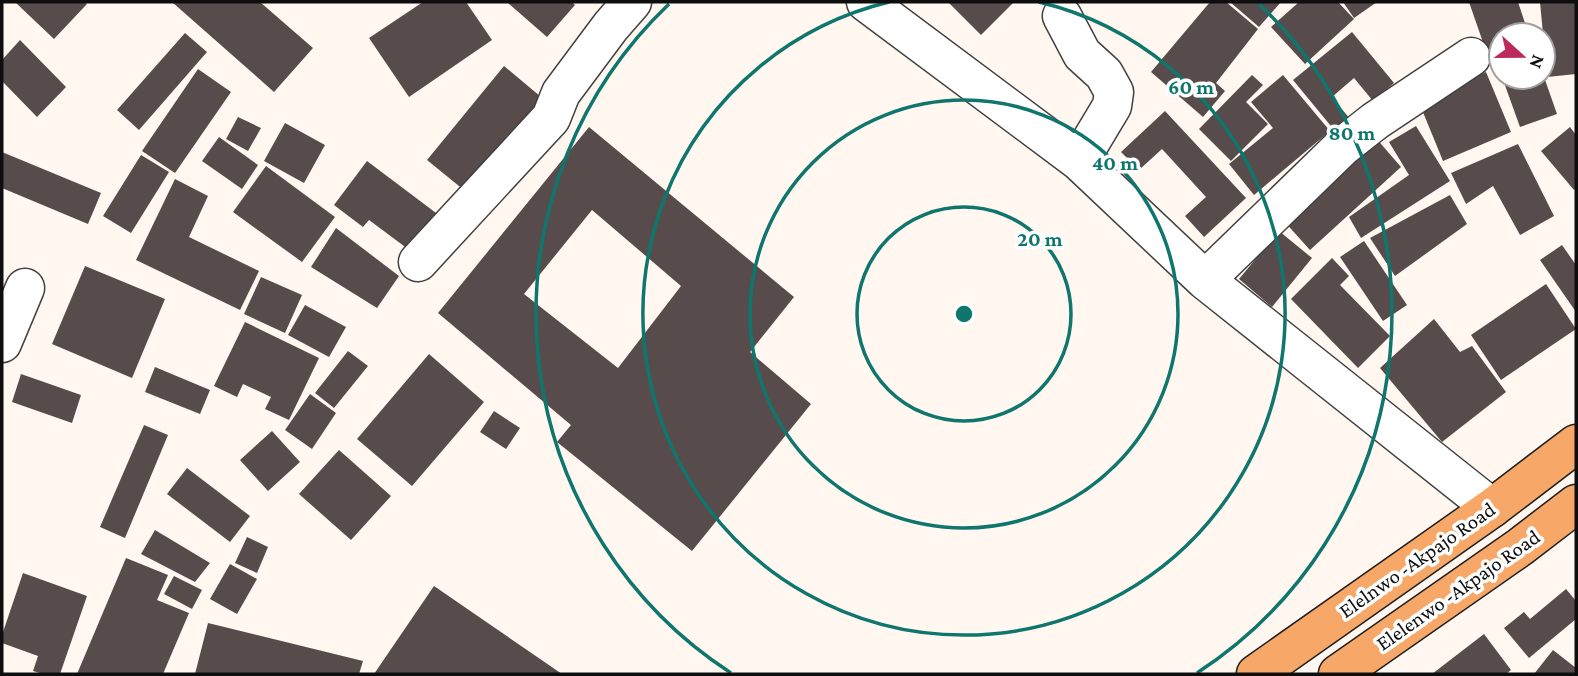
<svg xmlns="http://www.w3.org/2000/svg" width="1578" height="676" viewBox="0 0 1578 676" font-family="'Crimson Pro',serif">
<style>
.building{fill:#574c4b;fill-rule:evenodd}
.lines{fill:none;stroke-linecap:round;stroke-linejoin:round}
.minor-casing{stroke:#414141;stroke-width:41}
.major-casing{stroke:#1f1f1f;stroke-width:41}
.minor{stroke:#fff;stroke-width:38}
.major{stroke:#f7a868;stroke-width:38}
.ring{fill:none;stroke:#0f766e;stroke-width:3.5}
.labels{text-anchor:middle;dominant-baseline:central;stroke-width:7;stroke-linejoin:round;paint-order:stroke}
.street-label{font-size:21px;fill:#0e0e0e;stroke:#fff}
.centre{fill:#0f766e;stroke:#fff;stroke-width:3.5}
.ring-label{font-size:21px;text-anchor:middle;font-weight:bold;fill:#0f766e;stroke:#fff;stroke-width:7;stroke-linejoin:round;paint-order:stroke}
</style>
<rect width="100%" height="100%" fill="#fff7f0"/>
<!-- building -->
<path class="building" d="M15,2H84L87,4L54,39Z
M172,2H260L313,48L274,92Z
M423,2H466L492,40L409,97L369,38Z
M507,2H572L575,5L547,37Z
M948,2H1014L981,35Z
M1210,2H1226L1258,29L1216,83L1225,91L1203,117L1151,72Z
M1230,2H1281L1259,27Z
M1299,2H1338L1354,19L1305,64L1271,27Z
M1343,2H1377L1354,18Z
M1469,2H1518L1529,35H1501V45L1486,51Z
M1540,2H1576V74L1547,77Z
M1352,32L1394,83L1373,101L1354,78L1332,97L1350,119L1335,131L1293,80Z
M185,33L207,52L139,130L117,110Z
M20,40L66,87L37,117L2,81V60Z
M504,66L547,102L470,195L427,160Z
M198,69L231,92L175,173L142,151Z
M1486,72L1511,132L1443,161L1418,100Z
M1252,75L1263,85L1246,102L1268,124L1231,161L1199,129Z
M1283,75L1330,131L1254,195L1229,164L1273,128L1251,102Z
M1502,77H1544L1557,114L1520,127Z
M1165,111L1246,198L1204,237L1185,216L1206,197L1162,149L1139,170L1121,152Z
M238,117L261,128L248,151L226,139Z
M285,123L325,145L304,183L264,161Z
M1416,126L1450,181L1361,238L1349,217L1409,175L1389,142Z
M589,127L794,297L750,352L811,404L692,551L557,442L571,425L438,313ZM592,210L681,286L618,368L524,294Z
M1570,127L1576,135V188L1574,190L1541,151Z
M219,137L258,165L242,189L202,161Z
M1375,137L1401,167L1310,250L1283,220Z
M1518,144L1554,216L1520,235L1493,186L1466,204L1451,173Z
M2,152L101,193L88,224L2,188Z
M141,155L169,172L131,233L103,216Z
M367,161L444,219L416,255L369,220L363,227L334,205Z
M266,166L335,217L302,262L233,212Z
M175,179L208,196L189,237L259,271L240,310L136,260Z
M1450,195L1467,224L1395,276L1370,238Z
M336,228L399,276L377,308L311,267Z
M1279,231L1312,258L1272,307L1239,279Z
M1364,241L1407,305L1383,321L1340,257Z
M1562,245L1576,265V312L1540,260Z
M1332,258L1349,276L1340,285L1390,336L1358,368L1291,299Z
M85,266L165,299L132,378L52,344Z
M261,277L302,295L285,333L244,314Z
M1546,284L1576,329L1501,380L1471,335Z
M305,305L346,327L329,357L288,335Z
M1434,319L1460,352L1472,346L1506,392L1442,442L1380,368Z
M245,322L319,358L289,420L265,409L271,397L243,384L237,397L214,386Z
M348,351L368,366L334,408L315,393Z
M429,354L484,402L412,486L357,439Z
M155,367L210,390L200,414L145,392Z
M21,374L81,395L72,423L12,402Z
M310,394L336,413L312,449L285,430Z
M494,411L520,428L506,449L480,432Z
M144,425L168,435L125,538L100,527Z
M272,431L300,462L268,491L240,460Z
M339,450L391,496L351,540L299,494Z
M187,468L250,516L230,542L167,494Z
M155,530L210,563L195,582L141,554Z
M247,537L268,547L257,573L235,563Z
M126,558L168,575L157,600L189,613L163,674H77Z
M230,564L257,579L237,614L210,599Z
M23,573L87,596L60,674H43L33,671L38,656L2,643V635Z
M174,576L202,590L192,609L164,594Z
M434,586L562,674H374Z
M1566,589L1576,601V619L1529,658L1504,628L1524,612L1530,619Z
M208,623L363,661L359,674H195Z
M1484,634L1511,670L1506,674H1432Z
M1553,650L1576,668V674H1534Z"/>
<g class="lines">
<!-- minor casing -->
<g class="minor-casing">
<path id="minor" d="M866,2L1079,161L1205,280L1492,508
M1062,16L1082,54L1104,74L1114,92L1112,106L1079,161
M418,262L551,118L561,93L611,26L632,2
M1205,280L1342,147L1375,121L1471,57
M2,343L25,288"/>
</g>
<!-- major casing -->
<g class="major-casing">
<path id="major" d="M1256,674L1492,508L1576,444
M1338,674L1520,547L1576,504"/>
</g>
<!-- minor -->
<use href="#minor" class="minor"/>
<!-- major -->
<use href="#major" class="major"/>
</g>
<!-- distance rings -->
<g class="ring">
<circle cx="964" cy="314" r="107"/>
<circle cx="964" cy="314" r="214"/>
<path d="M1039 2A321 321 0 1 1 889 2"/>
<path d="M731 673A428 428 0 0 1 669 4M1259 4A428 428 0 0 1 1197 673"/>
</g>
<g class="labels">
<!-- street labels -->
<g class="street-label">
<text transform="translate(1417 560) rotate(-35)">Elelnwo -Akpajo Road</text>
<text transform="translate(1458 590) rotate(-35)">Elelenwo -Akpajo Road</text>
</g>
</g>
<circle cx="964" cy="314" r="10" class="centre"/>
<g class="ring-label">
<text x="1191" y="94">60 m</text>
<text x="1352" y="140">80 m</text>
<text x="1115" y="170">40 m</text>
<text x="1040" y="246">20 m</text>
</g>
<!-- border -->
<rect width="1578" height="676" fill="none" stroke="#0e0e0e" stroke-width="7"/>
<!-- north arrow -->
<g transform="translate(1522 56) rotate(111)"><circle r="33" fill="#ffffff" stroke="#9f9f9f" stroke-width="2"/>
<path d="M0-5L12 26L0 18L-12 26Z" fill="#bd285d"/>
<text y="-10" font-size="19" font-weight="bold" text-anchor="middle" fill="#0e0e0e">N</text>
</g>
</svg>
